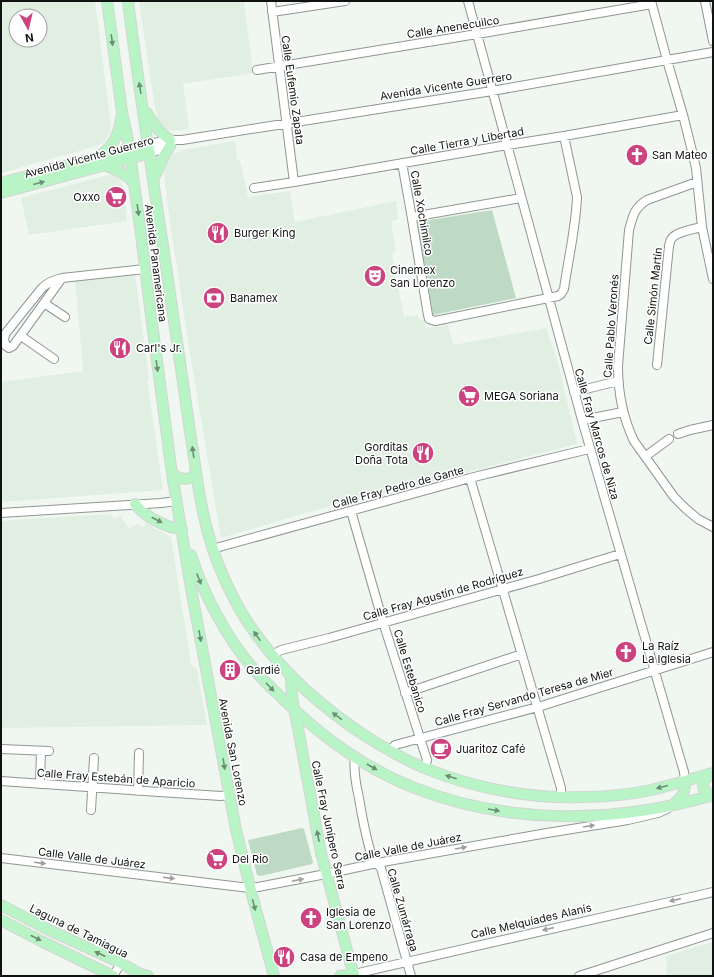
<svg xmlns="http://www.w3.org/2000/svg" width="714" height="977" viewBox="0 0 714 977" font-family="Inter,sans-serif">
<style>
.built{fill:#e0efe2;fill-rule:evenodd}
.green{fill:#bfdac4}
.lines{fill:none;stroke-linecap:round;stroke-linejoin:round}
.minor-casing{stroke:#8f9790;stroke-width:10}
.major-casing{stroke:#d4d4d4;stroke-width:12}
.minor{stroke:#fff;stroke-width:8}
.major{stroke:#b9f4c7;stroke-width:10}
.oneway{fill:#6c8e75}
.oneway2{fill:#9fa09f}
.labels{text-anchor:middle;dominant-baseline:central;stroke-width:3;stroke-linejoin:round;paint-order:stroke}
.street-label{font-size:11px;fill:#0f1210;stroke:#fff}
.poi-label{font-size:11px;fill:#0f1210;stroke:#fff;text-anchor:start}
</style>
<rect width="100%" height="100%" fill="#eff7f0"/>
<!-- built -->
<path class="built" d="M1,1H95L111,126L110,133L103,143L97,146L1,173ZM16,16H40V40H16Z
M139,1H244L253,73L183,84L189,129L173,131L168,130L162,126L158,122L152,89Z
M235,141L237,160H240L248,197L290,191L295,222L396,201L398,219L391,222L396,251L392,254L404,317L417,315L419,319L424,320L426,328L448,325L453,345L546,328L558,363L577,444L386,493L370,494L221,538L190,354L168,208L164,172L167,163L172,155L182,150Z
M108,175L116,176L122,182L127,221L29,235L21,198Z
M135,275L149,378L147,379L163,490L1,502V382L83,371L79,323L75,280Z
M110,514L114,519L121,516L129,529L137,524L144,527L146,523L171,537L191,665L197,669L207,725L1,728V521Z
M713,942V976H667L666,956Z"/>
<!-- green -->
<path class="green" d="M492,210L516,298L433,315L417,222Z
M302,828L304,829L313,862L312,864L261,876L257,875L248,840Z"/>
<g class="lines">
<!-- minor casing -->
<g class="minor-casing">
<path id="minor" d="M271,1L294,182
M468,1L582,420L684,772L685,781
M651,1L667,60L683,115L693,155L696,168L702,227L713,279
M705,1L713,41
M272,12L345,1
M257,70L477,34L652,4
M148,144L170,140H182L492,91L667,60L713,52
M150,153L171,146
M402,163L410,207L428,315L429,319L435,321L558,296L561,294L564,289C568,260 576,227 577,197L564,136
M697,182L647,200C634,208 633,216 629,230L618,366C618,392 623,418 634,441L674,497L686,509L698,519L713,527
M254,188L294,182L507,145L564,136L683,115
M412,217L521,198
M62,278L13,346L9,348L6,346L4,340L5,334L42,288C48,282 54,280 62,278L145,269
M44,303L65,317
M21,336L54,359
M657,365L669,246C670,243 670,239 673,237C679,231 694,229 702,227
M574,392L618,381
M582,420L623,412
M678,434L690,430L713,425
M646,456L669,439
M470,478L561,788V797
M351,511L383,622L427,760L425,768
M1,513L161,503L177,501
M212,549L470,478L589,449
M272,655L281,650L329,638L539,579L620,554
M405,693L522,654
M1,749L49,751
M389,751L395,745L538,707L713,652
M355,757C353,771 356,785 359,798C362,817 366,836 371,854L372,858L381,868L411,976
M1,781L159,792L221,796L229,795
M40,784L41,751
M138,791L139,753
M91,810L94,758
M1,858L216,884L250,888L258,887L326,874L377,863L547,833L628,820L658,813L667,809
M354,974L713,892
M113,976L121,963
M579,976L713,933"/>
</g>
<!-- major casing -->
<g class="major-casing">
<path id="major" d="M107,1L122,112L128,140L140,227L152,323L172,474L192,594L236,830L252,895L274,976
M128,1C142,115 161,228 177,342C183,381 188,420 194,458C199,495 205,531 219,566C229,591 242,616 258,637C288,678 328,712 370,739C388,750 407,761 427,769C474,788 530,799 581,797C604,797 628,795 651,790C672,785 692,779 713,773
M147,113C153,125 159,131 170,140
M101,155C114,144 119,135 121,118
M105,165C116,170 126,173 134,183
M154,178L163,158L170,146
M1,183L148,144
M1,193L150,153
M172,474C182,480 187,481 196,474
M135,504C138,507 141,511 144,513C154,521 169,528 182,529
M191,555C203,593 226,637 252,667C262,680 274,690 285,701C321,736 365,768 412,787C507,825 615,824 713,795
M291,676C291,693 293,707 297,723L321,853L354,976
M711,795L704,790C701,782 706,778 711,774
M674,804C683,796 685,793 685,781
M1,905L49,930L121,963L138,973L148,976
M1,920L41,941L113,976
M340,976L354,974"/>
</g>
<!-- minor -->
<use href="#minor" class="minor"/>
<!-- major -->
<use href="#major" class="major"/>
</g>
<!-- one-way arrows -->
<defs><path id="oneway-solid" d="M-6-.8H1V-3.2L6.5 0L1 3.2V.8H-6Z"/></defs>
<g class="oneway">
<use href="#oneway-solid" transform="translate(112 40) rotate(82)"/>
<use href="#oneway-solid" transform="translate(140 88) rotate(-99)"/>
<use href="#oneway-solid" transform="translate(39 183) rotate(-15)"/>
<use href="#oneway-solid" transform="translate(138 210) rotate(82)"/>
<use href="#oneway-solid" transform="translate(157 366) rotate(82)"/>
<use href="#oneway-solid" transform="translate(193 452) rotate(-98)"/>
<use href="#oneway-solid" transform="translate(157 520) rotate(27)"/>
<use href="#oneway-solid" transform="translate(199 579) rotate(68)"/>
<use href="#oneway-solid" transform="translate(200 636) rotate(80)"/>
<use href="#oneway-solid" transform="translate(257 636) rotate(-125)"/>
<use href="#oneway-solid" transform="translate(270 687) rotate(46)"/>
<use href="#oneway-solid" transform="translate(337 716) rotate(-144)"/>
<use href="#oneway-solid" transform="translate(224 764) rotate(81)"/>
<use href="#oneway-solid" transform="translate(372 767) rotate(30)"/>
<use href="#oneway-solid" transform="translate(451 777) rotate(-162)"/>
<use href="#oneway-solid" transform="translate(662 787) rotate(166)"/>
<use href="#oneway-solid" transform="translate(494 810) rotate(10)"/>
<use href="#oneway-solid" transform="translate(318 836) rotate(-101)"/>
<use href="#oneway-solid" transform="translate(254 905) rotate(75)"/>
<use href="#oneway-solid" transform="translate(36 938) rotate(28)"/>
<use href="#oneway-solid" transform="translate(100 954) rotate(-155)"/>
</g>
<g class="oneway2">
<use href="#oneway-solid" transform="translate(589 826) rotate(-9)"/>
<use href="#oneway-solid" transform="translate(461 848) rotate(-10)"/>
<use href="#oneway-solid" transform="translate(40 863) rotate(7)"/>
<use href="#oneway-solid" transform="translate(169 878) rotate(7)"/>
<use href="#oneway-solid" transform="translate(298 880) rotate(-11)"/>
<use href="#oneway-solid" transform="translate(675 900) rotate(167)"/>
<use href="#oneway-solid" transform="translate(548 929) rotate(167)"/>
</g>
<!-- icons -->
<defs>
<g id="church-disc" transform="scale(1.15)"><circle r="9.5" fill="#cb437f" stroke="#fff"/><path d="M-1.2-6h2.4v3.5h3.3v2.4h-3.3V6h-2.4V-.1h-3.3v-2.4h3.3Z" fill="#fff"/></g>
<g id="supermarket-disc" transform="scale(1.15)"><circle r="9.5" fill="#cb437f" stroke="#fff"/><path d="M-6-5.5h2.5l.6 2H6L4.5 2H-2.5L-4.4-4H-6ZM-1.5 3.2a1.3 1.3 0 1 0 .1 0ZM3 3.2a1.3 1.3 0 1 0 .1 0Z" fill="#fff"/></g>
<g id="restaurant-disc" transform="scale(1.15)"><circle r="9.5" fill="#cb437f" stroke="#fff"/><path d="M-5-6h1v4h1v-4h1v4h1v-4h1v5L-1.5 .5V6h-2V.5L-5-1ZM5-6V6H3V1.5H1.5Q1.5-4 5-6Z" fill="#fff"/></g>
<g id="theatre-disc" transform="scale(1.15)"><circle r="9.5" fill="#cb437f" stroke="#fff"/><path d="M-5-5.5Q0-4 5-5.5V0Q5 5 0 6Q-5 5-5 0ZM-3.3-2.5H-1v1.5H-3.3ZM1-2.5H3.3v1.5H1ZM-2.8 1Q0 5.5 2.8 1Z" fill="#fff"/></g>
<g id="bank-disc" transform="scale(1.15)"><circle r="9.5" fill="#cb437f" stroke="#fff"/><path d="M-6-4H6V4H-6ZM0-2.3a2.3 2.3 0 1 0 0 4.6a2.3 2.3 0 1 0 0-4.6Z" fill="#fff"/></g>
<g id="building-disc" transform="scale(1.15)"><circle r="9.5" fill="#cb437f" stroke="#fff"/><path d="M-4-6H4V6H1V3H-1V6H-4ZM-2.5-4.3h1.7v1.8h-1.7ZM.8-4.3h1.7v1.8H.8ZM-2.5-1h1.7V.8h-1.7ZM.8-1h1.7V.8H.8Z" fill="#fff"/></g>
<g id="cafe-disc" transform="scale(1.15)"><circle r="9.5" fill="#cb437f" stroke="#fff"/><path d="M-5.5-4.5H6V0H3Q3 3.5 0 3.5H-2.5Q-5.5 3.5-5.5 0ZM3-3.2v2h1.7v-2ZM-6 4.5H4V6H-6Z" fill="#fff"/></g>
</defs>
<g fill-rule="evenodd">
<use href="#church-disc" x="637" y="155"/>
<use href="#supermarket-disc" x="116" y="197"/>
<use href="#restaurant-disc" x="218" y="233"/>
<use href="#theatre-disc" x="375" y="276"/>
<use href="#bank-disc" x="214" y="298"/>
<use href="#restaurant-disc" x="120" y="348"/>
<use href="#supermarket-disc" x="469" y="396"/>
<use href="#restaurant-disc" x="423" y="453"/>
<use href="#church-disc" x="626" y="652"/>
<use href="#building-disc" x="230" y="670"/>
<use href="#cafe-disc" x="441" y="749"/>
<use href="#supermarket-disc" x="217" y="859"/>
<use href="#church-disc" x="311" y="918"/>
<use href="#restaurant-disc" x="284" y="957"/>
</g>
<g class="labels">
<!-- street labels -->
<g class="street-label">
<text transform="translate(453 27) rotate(-9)">Calle Anenecuilco</text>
<text transform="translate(446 86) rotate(-9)">Avenida Vicente Guerrero</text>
<text transform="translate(293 90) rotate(82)">Calle Eufemio Zapata</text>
<text transform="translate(467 141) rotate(-10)">Calle Tierra y Libertad</text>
<text transform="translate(89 157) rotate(-15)">Avenida Vicente Guerrero</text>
<text transform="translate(422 213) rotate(80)">Calle Xochimilco</text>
<text transform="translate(156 263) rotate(83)">Avenida Panamericana</text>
<text transform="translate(653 296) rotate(-84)">Calle Simón Martín</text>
<text transform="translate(611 326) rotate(-86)">Calle Pablo Veronés</text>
<text transform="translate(597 434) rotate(74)">Calle Fray Marcos de Niza</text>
<text transform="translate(398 487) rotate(-15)">Calle Fray Pedro de Gante</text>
<text transform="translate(443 594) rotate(-16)">Calle Fray Agustín de Rodríguez</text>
<text transform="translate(410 671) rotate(73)">Calle Estebanico</text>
<text transform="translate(524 697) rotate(-16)">Calle Fray Servando Teresa de Mier</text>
<text transform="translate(233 752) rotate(79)">Avenida San Lorenzo</text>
<text transform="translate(116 778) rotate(4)">Calle Fray Estebán de Aparicio</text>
<text transform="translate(329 825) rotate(78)">Calle Fray Junípero Serra</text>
<text transform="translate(408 847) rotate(-11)">Calle Valle de Juárez</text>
<text transform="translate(92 858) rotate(7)">Calle Valle de Juárez</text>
<text transform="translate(403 910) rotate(74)">Calle Zumárraga</text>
<text transform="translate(531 921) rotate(-13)">Calle Melquíades Alanís</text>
<text transform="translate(79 931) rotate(26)">Laguna de Tamiagua</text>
</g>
<!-- poi labels -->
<g class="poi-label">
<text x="652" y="155">San Mateo</text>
<text x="100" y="197" text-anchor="end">Oxxo</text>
<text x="234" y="233">Burger King</text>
<text x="390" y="270">Cinemex<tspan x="390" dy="13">San Lorenzo</tspan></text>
<text x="230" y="298">Banamex</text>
<text x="136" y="348">Carl's Jr.</text>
<text x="484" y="396">MEGA Soriana</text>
<text x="408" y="447" text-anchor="end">Gorditas<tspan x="408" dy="13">Doña Tota</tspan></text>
<text x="642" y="646">La Raíz<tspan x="642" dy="13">La Iglesia</tspan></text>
<text x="246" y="670">Gardié</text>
<text x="456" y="749">Juaritoz Café</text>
<text x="232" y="859">Del Rio</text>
<text x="326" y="912">Iglesia de<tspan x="326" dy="13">San Lorenzo</tspan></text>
<text x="300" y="957">Casa de Empeno</text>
</g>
</g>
<!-- border -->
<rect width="714" height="977" fill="none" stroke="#0f1210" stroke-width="4"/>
<!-- north arrow -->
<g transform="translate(28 28) rotate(172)"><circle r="19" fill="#ffffff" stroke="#9fa09f"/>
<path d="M0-3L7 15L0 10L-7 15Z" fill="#cb437f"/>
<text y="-6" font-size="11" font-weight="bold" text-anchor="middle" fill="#0f1210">N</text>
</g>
</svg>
